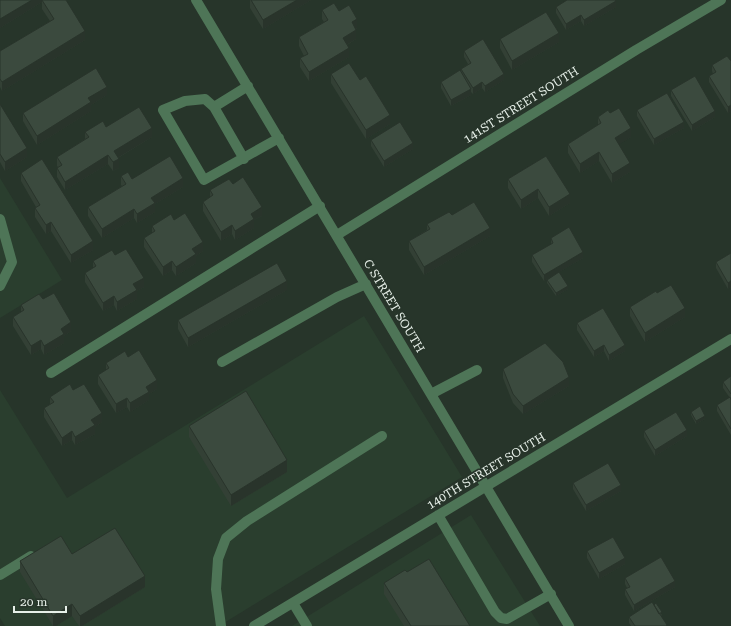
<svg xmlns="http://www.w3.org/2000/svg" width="731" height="626" viewBox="0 0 731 626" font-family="'Roboto Serif',serif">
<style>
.built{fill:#2a3e2e}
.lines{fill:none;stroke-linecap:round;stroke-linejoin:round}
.minor{stroke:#4e7557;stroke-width:10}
.wall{fill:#334035}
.shaded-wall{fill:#29342b}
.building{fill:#3b4a3e;stroke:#29342b}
.labels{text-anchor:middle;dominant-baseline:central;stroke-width:3.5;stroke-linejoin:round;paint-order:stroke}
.street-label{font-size:12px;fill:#e7f0e9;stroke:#27352a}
</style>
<rect width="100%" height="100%" fill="#27352a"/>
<!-- built -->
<path class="built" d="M0,178L62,280L0,318Z
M364,316L462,477L219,626H5L0,618V390L67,498Z
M471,515L540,626H292Z"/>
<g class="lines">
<!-- minor -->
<path class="minor" d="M196,0L569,626
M214,107L248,86
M244,159L214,107L205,99L185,101L163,110L204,180L279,138
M0,219L12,262L0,286
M337,235L636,50L721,0
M222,362L337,297L366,284
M51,373L320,206
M431,394L477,370
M438,515L495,612L501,618L507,619L551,594
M0,575L31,556
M293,603L307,626
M221,626L216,589L218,559L226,538L247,521L382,436
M254,626L731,339"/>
</g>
<!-- wall -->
<path class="wall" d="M0,0H66L85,40L2,91L0,87V51L50,21L42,9V2L0,28Z
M250,0H311L263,29L250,8Z
M556,7H616L584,26L581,21L566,30L556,13Z
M322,10L339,11L357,28L356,29V39L347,45L349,57L309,81L300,67V58L304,56L299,46V37L324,22L322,19Z
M500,39L559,42L512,70L500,48Z
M464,51L504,80L485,92L482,88L473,94L471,92V95L451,106L441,88V82L461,71V69L468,64L464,57Z
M731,61V111L728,113L709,82V76L713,74L712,71V65Z
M331,74L360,80L390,124L366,139L331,83Z
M671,90L715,117L692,131L671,96Z
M107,95L91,105V111L37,145L23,121V113Z
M0,104L27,157L5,171L0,162Z
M637,110L684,128L654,145L637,116Z
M610,113L631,137L619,144L630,172L612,183L599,161L580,173L568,153V144L598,125V117Z
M106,127L152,137L118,158L119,168L113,171L108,164L65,190L57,177V168L58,167L57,166V157L85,139V132Z
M371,140L413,149L384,167L371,146Z
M546,156L570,203L549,216L538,198L521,209L508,188V179Z
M21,173L93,250L71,263L51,231L46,234L35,217V208L36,207L21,181Z
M121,176L132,179L183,187L155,204V212L137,223L134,218L102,238L88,216V207L122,186L121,185Z
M233,184L262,216L254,220V228L235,240L232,234L221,241L203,211V202L210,197V190Z
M452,215L490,236L424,275L409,250V241L427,230V224Z
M174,220L203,251L196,256V263L176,276L172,270L163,276L144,247V238L152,233V226Z
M551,238L583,258L559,272L568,289L556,296L547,283V280L556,274L544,281L532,262V255L551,245Z
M731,253V287L728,289L716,268V262Z
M115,255L144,287L137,291V299L117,311L114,305L103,311L85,282V273L93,268V261Z
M287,290L188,347L178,329V320Z
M657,293L685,317L645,342L630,316V307Z
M43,299L71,331L64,336V343L44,355L41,349L31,355L13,326V317L21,312V305Z
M577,323L625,351L609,361L604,351L594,357L577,330Z
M128,357L157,389L149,394V400L130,412L127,407L116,413L98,384V375L106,370V363Z
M503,369L569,386L523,414L513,403L503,378Z
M731,376V435L717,411V405L730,398L723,388V382Z
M73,390L102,422L95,427V434L75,445L72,440L62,446L44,417V408L50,404V397Z
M691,412L705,419L696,424L691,415Z
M189,426L287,472L231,506L189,437Z
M644,431L687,436L655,456L644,437Z
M573,483L621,491L586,511L573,489Z
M587,551L625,564L599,579L587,558Z
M72,554L145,587L82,626H79L72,616L56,626H53L20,572V561Z
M407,572L470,626H404L384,594V583Z
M625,578L675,587L634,611L625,595V589L627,588L625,584Z
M654,605L662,615L661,616L667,626H631L629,623V617Z"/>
<!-- shaded-wall -->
<path class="shaded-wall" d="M32,0H46H42V2L0,28V19Z
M297,0H311L263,29V20Z
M616,1V7L584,26V20Z
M581,15V21L566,30V24Z
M357,19V28L352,31V22Z
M356,30V39L343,47V38Z
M85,31V40L2,91V82Z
M559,33V42L512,70V61Z
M349,48V57L309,81V72Z
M504,74V80L485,92V86Z
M482,82V88L473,94V88Z
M107,87V95L91,105V111L37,145V136L88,98Z
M471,89V95L451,106V100Z
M731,105V111L728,113V107Z
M715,111V117L692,131V125Z
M390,115V124L366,139V130Z
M684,122V128L654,145V139Z
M152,128V137L114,160V151Z
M631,128V137L615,147V138Z
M413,143V149L384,167V161Z
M27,148V157L5,171V162Z
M599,152V161L580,173V164Z
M108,155V164L65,190V182Z
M119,159V168L113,171V162Z
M630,163V172L612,183V174Z
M183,178V187L155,204V212L137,223V214L151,198Z
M538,189V198L521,209V200Z
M570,194V203L549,216V207Z
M262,207V216L254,220V228L235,240V231L251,214Z
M134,209V218L102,238V229Z
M51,222V231L46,234V225Z
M232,225V234L221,241V232Z
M490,228V236L424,275V267Z
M93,241V250L71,263V255Z
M203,242V251L196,256V263L176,276V267L192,249Z
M583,252V258L544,281V275Z
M172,261V270L163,276V267Z
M144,278V287L137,291V299L117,311V302L133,284Z
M287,281V290L188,347V338Z
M731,281V287L728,289V283Z
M568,286V289L556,296V293Z
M114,296V305L103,311V303Z
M685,308V317L645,342V333Z
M71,322V331L64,336V343L44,355V346L61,329Z
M41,340V349L31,355V346Z
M604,345V351L594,357V351Z
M625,345V351L609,361V355Z
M569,377V386L523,414V406Z
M157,380V389L149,394V400L130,412V403L146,387Z
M127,398V407L116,413V404Z
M102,413V422L95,427V434L75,445V437L91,420Z
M705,416V419L696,424V421Z
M687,430V436L655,456V450Z
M72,431V440L62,446V438Z
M287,460V472L231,506V495Z
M621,485V491L586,511V505Z
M625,558V564L599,579V573Z
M145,576V587L82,626H80V616Z
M675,581V587L634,611V605Z
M72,604V616L56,626H53V616Z"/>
<!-- building -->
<path class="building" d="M0,0H32L0,19Z
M42,0H66L85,31L2,82L0,79V51L54,19Z
M251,0H297L263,20Z
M567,0H615L616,1L584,20L581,15L566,24L556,7Z
M334,3L339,11L349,5L357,19L352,22L356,30L343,38L349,48L309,72L300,58L308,54L299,37L328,20L322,10Z
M546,12L559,33L512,61L500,39Z
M483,39L504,74L485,86L482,82L473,88L461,69L471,63L464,51Z
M727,56L731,61V105L728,107L709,76L716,72L712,65Z
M349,63L360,80L366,76L390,115L366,130L331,74Z
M96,68L107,87L88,98L91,102L37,136L23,113Z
M460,70L471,89L451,100L441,82Z
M695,76L715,111L692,125L671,90Z
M667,93L684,122L654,139L637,110Z
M0,104L27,148L5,162L0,154Z
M139,107L152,128L114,151L119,159L113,162L108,155L65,182L57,168L62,165L57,157L89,137L85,132L103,121L106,127Z
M619,108L631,128L615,138L630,163L612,174L599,152L580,164L568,144L601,123L598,117L608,110L610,113Z
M400,122L413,143L384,161L371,140Z
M170,156L183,178L151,198L155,203L137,214L134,209L102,229L88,207L126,184L121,176L128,172L132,179Z
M546,156L570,194L549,207L538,189L521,200L508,179Z
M42,159L93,241L71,255L51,222L46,225L35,208L40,205L21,173Z
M243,177L262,207L251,214L254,219L235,231L232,225L221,232L203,202L213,195L210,190L229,179L233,184Z
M474,202L490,228L424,267L409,241L430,229L427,224L449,212L452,215Z
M185,213L203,242L192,249L196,254L176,267L172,261L163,267L144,238L155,231L152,226L171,214L174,220Z
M569,227L583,252L544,275L532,255L553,243L551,238Z
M126,249L144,278L133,284L137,290L117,302L114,296L103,303L85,273L96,266L93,261L112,250L115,255Z
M731,253V281L728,283L716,262Z
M277,263L287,281L188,338L178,320Z
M559,272L568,286L556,293L547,280Z
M671,285L685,308L645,333L630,307L656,291L657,293Z
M54,293L71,322L61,329L64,334L44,346L41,340L31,346L13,317L24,310L21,305L39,294L43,299Z
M603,308L625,345L609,355L604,345L594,351L577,323Z
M545,343L563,362L569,377L523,406L513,394L503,369Z
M139,350L157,380L146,387L149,392L130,403L127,398L116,404L98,375L109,368L106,363L125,351L128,357Z
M731,376V394L723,382Z
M70,384L73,390L84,384L102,413L91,420L95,425L75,437L72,431L62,438L44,408L54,402L50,397Z
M246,391L287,460L231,495L189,426Z
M730,397L731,400V429L717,405Z
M700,406L705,416L696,421L691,412Z
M676,412L687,430L655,450L644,431Z
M608,463L621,485L586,505L573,483Z
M115,528L145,576L80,616L72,604L53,616L20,561L61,536L72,554Z
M613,537L625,558L599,573L587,551Z
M661,557L675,581L634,605L625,589L630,587L625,578Z
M429,559L470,626H411L384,583L405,570L407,572Z
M652,602L667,625L666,626H635L629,617Z
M656,603L662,612L659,614L654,605Z"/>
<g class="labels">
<!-- street labels -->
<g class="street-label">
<text transform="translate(521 105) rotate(-32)">141ST STREET SOUTH</text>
<text transform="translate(394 306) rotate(59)">C STREET SOUTH</text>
<text transform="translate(486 471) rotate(-31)">140TH STREET SOUTH</text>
</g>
</g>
<!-- scale -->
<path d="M14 606v6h52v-6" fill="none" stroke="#e7f0e9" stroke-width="2"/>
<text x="20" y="606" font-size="12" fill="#e7f0e9" stroke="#27352a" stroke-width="3" paint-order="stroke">20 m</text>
</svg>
